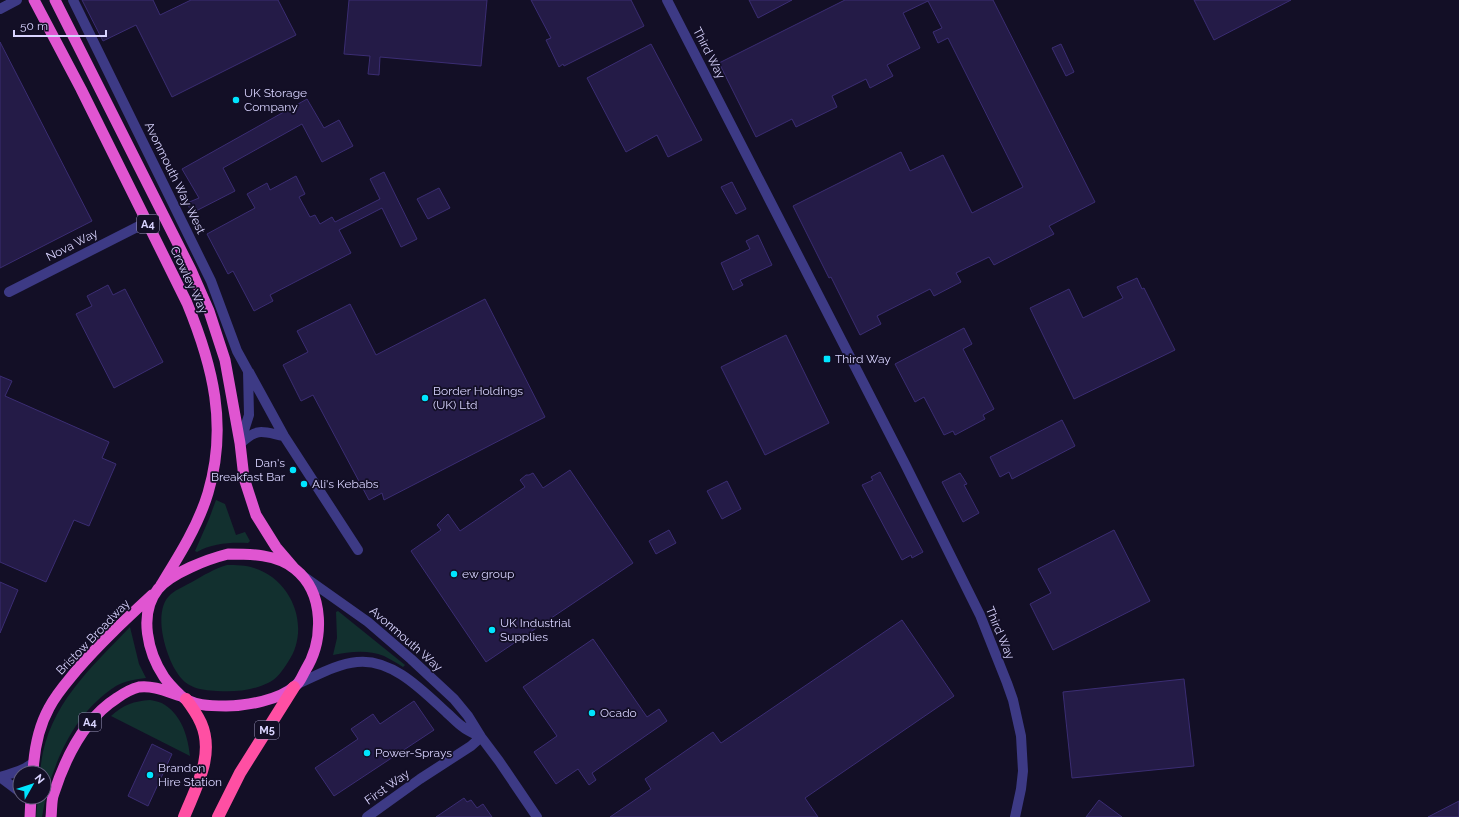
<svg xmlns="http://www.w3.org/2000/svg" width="1459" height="817" viewBox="0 0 1459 817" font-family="Raleway,sans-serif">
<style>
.green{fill:#12302f}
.building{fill:#241b47;stroke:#3b2d73}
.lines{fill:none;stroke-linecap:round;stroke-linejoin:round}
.minor{stroke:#3d3a85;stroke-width:10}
.trunk{stroke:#e055d1;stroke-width:11}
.motorway{stroke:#ff4fa3;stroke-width:12}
.poi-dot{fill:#00e5ff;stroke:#130f26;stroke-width:1.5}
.labels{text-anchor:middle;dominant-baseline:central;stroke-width:3.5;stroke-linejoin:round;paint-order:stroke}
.shield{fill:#130f26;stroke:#9e99be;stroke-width:1}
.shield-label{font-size:11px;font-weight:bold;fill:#d9d4ff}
.street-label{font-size:12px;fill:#d9d4ff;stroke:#130f26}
.poi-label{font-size:12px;fill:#d9d4ff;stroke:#130f26;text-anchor:start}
</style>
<rect width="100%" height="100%" fill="#130f26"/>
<!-- green -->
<path class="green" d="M216,500L225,504L236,535L245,532L250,541L248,543C232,542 212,543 197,552L195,551L209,519Z
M227,565C236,565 246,565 254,568C293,580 311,629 288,662C283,670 277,679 268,683C251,691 235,692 217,691C199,690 186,688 176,671C165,653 152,610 171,594C177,589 185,586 192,582C204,575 214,569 227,565Z
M338,611L405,665L403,667C397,663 390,659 384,656C367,649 349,652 333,655L337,638L336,612Z
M130,627L139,664L146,678C136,679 125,681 116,686C72,714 50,768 42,817H36L38,797H44V773H40C45,708 88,671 130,627Z
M150,700C155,701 161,702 165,705C182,716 188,737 190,756L111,716C123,705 134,701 150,700Z"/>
<!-- building -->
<path class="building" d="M82,0H153L160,15L191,0H278L296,35L172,97L136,25L103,41Z
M349,0H487L481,66L380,57L379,75L368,74L370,56L344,54Z
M531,0H631L644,26L564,66L563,64L559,67L546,40L551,38Z
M749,0H792L758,18Z
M845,0H993L1095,202L1049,226L1054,234L994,265L989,257L956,273L961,282L934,296L930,289L877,316L881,324L860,335L831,277L829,278L793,206L901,152L910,171L943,155L972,213L1023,187L948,38L938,43L933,32L942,28L928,1L903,13L920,48L887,65L893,76L870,88L866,79L832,96L837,107L796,127L792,119L756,137L719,63Z
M1194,0H1291L1214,40Z
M0,42L92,221L0,268Z
M651,44L702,140L668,157L657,135L626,152L587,78Z
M1061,44L1074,72L1066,76L1052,48Z
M307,99L324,128L339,120L353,146L322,162L302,124L223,168L235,191L192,213L187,203L199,198L182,169Z
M384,172L417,239L401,247L382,208L339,230L351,253L270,295L273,301L254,311L233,271L228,274L207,234L255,208L247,194L267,183L270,190L296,176L305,194L299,197L310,217L315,215L320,224L332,217L335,222L380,199L370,179Z
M732,182L746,209L736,214L721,187Z
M439,188L450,208L428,219L417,199Z
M758,235L772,265L740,280L743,285L733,290L721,263L750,249L746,241Z
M1137,278L1142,289L1144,288L1175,350L1074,399L1030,308L1069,289L1083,318L1123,298L1117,287Z
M108,285L113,295L125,289L163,362L114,388L76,314L92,306L87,296Z
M485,299L545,417L384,500L382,493L369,500L313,395L301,401L283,365L308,352L297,331L350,304L376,355Z
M964,328L972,344L963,349L994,409L983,415L985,419L955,435L953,431L944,435L924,397L915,402L895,364Z
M786,335L829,423L765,455L721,367Z
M0,376L12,381L5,396L109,442L102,458L116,464L89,526L74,520L46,582L0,562Z
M1062,420L1075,446L1012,479L1009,472L1000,477L990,457Z
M570,470L633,563L486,662L411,551L441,530L437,525L448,514L460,531L525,487L520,480L526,475H529L533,473L543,488Z
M880,472L923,552L912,558L911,555L902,560L862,485L873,480L871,477Z
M960,473L967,484L964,485L979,513L963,522L942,482Z
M727,481L741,509L722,519L707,491Z
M669,530L676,543L656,554L649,541Z
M1114,530L1150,601L1053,650L1030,604L1051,593L1038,569Z
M0,582L18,590L0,633Z
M902,620L954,696L805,798L818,817H610L651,789L645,779L713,732L721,743Z
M593,639L647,717L659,709L667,721L592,773L596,780L589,785L578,769L556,784L534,752L557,736L523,687Z
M1184,679L1194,766L1072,778L1063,692Z
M414,701L434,730L334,796L315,768L358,739L351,729L373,714L380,724Z
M152,744L172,754L148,806L128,796Z
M464,798L467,802L471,800L477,808L483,804L492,817H436Z
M1099,800L1122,817H1086Z
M1459,801V817H1428Z"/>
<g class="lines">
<!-- minor -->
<path class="minor" d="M73,0L211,281L237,351L248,371L249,415L240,443
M667,0L905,464L980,615L1007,683L1013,700L1021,736L1023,771L1021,789L1015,817
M0,9L17,0
M9,292L147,222
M249,372L284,436L358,550
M241,443C258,427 263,432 284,436
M303,576L368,622L411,659L454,699L468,716L481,737L499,761L537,817
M297,684C316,676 336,664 357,662C392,658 423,691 447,713C452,717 457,723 463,727C468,731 475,734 481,737
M0,777C12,773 24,771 34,762
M0,777L20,792
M367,817L420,779L471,746L481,737"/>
<!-- trunk -->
<path class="trunk" d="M34,0L81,89L187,303C213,366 228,426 208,493C198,526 179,556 161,585
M55,0L191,270L209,311L225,360L240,443L244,478L256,515L276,547L294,568
M228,554C250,554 277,554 295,569C325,593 324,641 305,671C302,676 300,683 295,686C280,700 246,706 226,706C211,706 192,706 180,695C175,690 168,683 164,677C148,653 138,614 158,589C171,573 208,559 228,554Z
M33,773C34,751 38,728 49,708C56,694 67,682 76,671C100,643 126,619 152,595
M30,817L31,797
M51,817C52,809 51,800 54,793C66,756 84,719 117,698C124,693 131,689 139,687C153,685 168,692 181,696"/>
<!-- motorway -->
<path class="motorway" d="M184,817C196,787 215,755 201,723C197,714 192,707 186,699
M218,817L240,773L294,687"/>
</g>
<!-- markers -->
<g class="poi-dot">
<circle cx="236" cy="100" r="4"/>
<rect x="823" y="355" width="8" height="8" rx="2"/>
<circle cx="425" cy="398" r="4"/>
<circle cx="293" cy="470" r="4"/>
<circle cx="304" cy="484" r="4"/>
<circle cx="454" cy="574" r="4"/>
<circle cx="492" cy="630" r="4"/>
<circle cx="592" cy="713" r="4"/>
<circle cx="367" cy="753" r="4"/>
<circle cx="150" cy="775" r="4"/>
</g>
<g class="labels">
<!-- shield labels -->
<g class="shield">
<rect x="137" y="215" width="22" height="18" rx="3"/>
<rect x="79" y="713" width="22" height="18" rx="3"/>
<rect x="255" y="721" width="24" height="18" rx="3"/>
</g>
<g class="shield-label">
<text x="148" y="224">A4</text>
<text x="90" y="722">A4</text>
<text x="267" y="730">M5</text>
</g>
<!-- street labels -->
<g class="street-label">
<text transform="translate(709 53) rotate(63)">Third Way</text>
<text transform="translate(175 178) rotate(64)">Avonmouth Way West</text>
<text transform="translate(72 245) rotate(-27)">Nova Way</text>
<text transform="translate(189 280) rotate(65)">Crowley Way</text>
<text transform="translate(1000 633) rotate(67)">Third Way</text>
<text transform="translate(93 637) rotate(-46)">Bristow Broadway</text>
<text transform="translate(406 639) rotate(41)">Avonmouth Way</text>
<text transform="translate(387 787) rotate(-35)">First Way</text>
</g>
<!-- poi labels -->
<g class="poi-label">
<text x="244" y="93">UK Storage<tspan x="244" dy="14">Company</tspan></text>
<text x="835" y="359">Third Way</text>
<text x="433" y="391">Border Holdings<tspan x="433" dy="14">(UK) Ltd</tspan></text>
<text x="285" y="463" text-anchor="end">Dan's<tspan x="285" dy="14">Breakfast Bar</tspan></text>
<text x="312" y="484">Ali's Kebabs</text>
<text x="462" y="574">ew group</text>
<text x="500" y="623">UK Industrial<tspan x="500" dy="14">Supplies</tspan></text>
<text x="600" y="713">Ocado</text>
<text x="375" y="753">Power-Sprays</text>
<text x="158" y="768">Brandon<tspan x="158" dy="14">Hire Station</tspan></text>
</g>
</g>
<!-- north arrow -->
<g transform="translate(32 785) rotate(51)"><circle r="19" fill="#130f26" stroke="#625e7d"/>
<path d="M0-3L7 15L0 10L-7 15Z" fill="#00e5ff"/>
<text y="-6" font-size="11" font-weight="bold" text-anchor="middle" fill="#d9d4ff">N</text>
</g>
<!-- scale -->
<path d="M14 30v6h92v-6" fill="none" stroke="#d9d4ff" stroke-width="2"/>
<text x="20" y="30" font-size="12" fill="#d9d4ff" stroke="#130f26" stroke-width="3" paint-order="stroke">50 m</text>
</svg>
